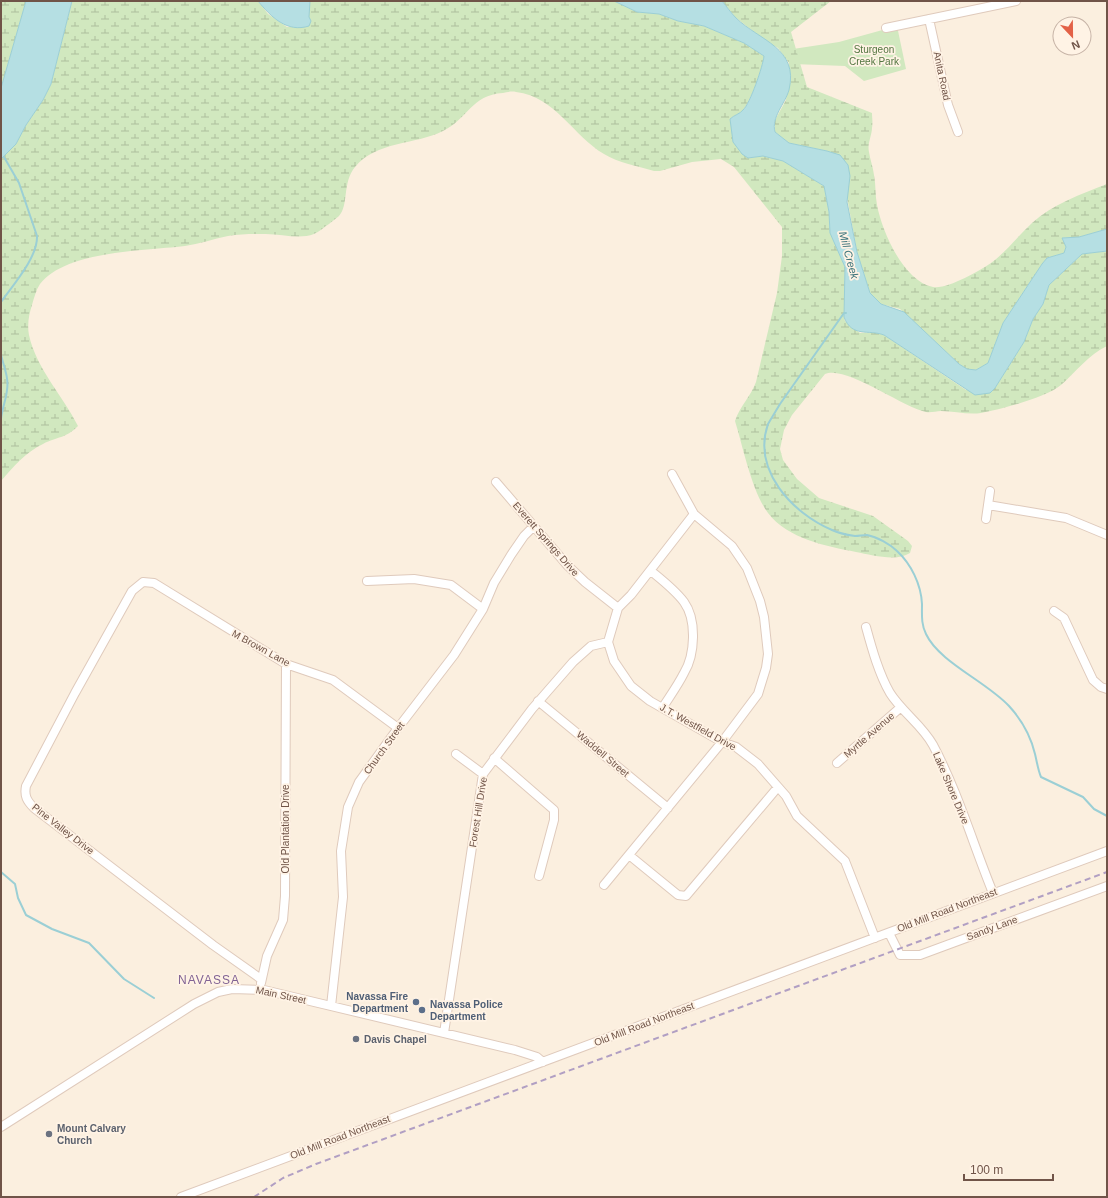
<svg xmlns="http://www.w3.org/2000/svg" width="1108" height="1198" viewBox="0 0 1108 1198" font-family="Helvetica,sans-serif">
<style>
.green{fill:#d1e8bf}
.wetland{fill:url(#wetland-marsh)}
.water{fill:#b5dfe3;stroke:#9bcfd5}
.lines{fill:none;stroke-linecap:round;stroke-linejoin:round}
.stream{stroke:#9bcfd5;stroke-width:2}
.minor-casing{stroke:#dfcabc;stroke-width:10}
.minor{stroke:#fff;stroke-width:8}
.rail{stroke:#b19fc3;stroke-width:2;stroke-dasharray:6 4;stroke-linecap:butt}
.service-dot{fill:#5c6f8a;stroke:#fff3e5;stroke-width:1.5}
.worship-dot{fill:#6b7280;stroke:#fff3e5;stroke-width:1.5}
.labels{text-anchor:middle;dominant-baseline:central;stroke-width:3.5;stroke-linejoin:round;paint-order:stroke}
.park-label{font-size:10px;fill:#537641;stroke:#fff3e5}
.street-label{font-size:10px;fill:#705448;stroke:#fff3e5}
.service-label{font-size:10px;font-weight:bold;fill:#4e5e75;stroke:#fff3e5;text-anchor:end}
.worship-label{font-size:10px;font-weight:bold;fill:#5b616d;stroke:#fff3e5;text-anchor:start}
.water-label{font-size:11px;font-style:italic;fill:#3f767d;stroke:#fff3e5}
.quarter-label{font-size:12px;letter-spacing:1px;fill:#816394;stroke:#fff3e5}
</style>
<defs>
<pattern id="wetland-marsh" width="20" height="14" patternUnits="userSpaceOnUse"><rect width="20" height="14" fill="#d1e8bf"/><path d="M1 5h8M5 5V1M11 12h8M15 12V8" fill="none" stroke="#aebf9d"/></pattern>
</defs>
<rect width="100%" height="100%" fill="#fbefdf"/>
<!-- green -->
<path class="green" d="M897,26L906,69L864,81L845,66L793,64V49L839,42Z"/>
<!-- wetland -->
<path class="wetland" d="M1,1H26L1,88Z
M72,1H258L268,14L287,27H307L310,1H614L637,12L659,14L678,21L704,26L744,43L764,56C763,67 750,103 743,110C740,114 734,115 730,119L748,158L763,156L783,161L824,186L829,212V225L845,267L844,317L845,321L860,333L875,332L884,335L966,390L995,388L1024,342L1033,319L1043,304L1049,285L1082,254L1107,251V346C1089,354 1076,372 1061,385C1047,397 999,410 981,413C968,415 954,411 941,411C936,411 931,413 926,412C902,407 846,365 825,374L792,415L784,430L780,449L783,460L797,479L819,498L873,516L908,541L912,546L910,553C896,562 872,555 856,552C826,546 788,539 768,513C752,492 743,447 735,421C740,406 751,396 756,382L777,293L782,256V227L734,167L721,159L692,162L660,171H654C638,166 618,163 604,154C573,136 556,97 516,92C512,91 507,92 503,93C471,95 468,119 443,131C415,145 376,141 355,167C342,183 349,205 339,216C336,219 332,221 329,224C324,227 319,232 314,234C298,240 280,233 262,234C251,234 239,234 228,236C213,239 199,244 185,246C145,251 67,250 40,284C36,290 34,298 32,305C29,314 27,325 29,335C36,368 63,396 78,426C65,439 58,436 43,444C26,452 13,467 1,481V159L16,144L26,125L43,100L51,84Z
M722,1H831L791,32L807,87L872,113C872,117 873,123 872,128C872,135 867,144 869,152C870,159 873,167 874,175C876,185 875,195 877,205C882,231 903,281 933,287C946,290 979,271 991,263C1006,252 1018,236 1032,223C1053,204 1081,194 1107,184V229L1079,237L1062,238L1066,247L1064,253L1047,258L1042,264L1003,323L988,363L976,370L967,369L959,364L900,309L881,304L870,293L857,252L847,197L827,151L789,143L775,132V120L786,100L789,63L778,48L764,40L735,17Z"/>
<!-- water -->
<path class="water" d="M26,1H72L51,84L43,100L26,125L16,144L1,159V88Z
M258,1H310L309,17L311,21L309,26C287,33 271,17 258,1Z
M614,1H722C727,7 731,13 736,18C760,41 799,48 789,90C785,104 771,117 775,132L789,143L827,151L840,155L848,165L850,176L847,202L857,252L870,293L881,304L904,312L959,364L967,369L976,370L988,363L1003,323L1042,264L1047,258L1064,253L1066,247L1062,238L1079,237L1107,229V251L1082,254L1049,285L1043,304L1033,319L1024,342L995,388L990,393L975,395L884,335C868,329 852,338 844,317L845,267L830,233L829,212L824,186L783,161L763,156L748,158L742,154L733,142L730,119C734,115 740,114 743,110C750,104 763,66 764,56L744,43L704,26L678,21L659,14L637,12Z"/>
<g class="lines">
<!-- stream -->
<path class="stream" d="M1,302C13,285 38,257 37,236L19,183L4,157
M846,313H844L780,404L768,424C752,470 792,513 832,530C838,533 848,535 855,536C859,536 863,535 867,535C877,537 890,544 897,551C911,564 921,584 922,604C922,615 921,624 926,634C939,662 987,682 1009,706C1021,719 1031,737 1035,754C1037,762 1038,770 1041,777L1083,797L1094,809L1107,816
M1,355C4,367 9,378 7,390C6,400 2,409 1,419
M1,872L15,884L18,898L26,915L52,929L89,943L124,979L154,998"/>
<!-- minor casing -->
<g class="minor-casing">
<path id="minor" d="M929,19L948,105L958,132
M886,28L1016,1
M496,482L567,565L585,582L618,608
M988,505L1066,518L1107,535
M694,514L631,595L618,608L608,642L614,661L631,686L650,701L722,742L736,747L758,764L786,796L797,816L845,861L875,938
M986,519L990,491
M651,571C662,580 675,590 684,602C697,620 695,655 684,673C678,685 670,696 663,707
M367,581L414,579L451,585L483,609
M1054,611L1064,618L1093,680L1101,687L1107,689
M866,627C872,649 879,674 890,693C902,712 922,725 933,745C958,792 973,844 993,893
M538,701L668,808
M456,754L483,774
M494,758L554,810V820L539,876
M837,763L901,707
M629,855L678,895L686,896L778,787
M604,885L722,742L758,694L766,668L768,654L764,617L760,601L747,568L732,546L694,514L672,474
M889,933L900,955H920L1107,886
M261,979L213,945L34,808C27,801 24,796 26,786L75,693L132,591L143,582L154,583L286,664L333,680L398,728
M261,983L267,956L283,920L285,896L286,664
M331,1006L343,897L341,851L348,807L359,782L398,728L454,655L483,609L494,583L511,555L524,536L534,526
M444,1033L483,774L532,709L573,662L591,646L608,642
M1,1127L194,1004L218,992L232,989L264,990L515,1050L537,1057L543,1062
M181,1197L1107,851"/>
</g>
<!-- minor -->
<use href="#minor" class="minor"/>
<!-- rail -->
<path class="rail" d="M254,1197L283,1178L316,1164L1107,872"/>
</g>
<!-- markers -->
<g class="service-dot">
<circle cx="416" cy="1002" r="4"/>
<circle cx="422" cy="1010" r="4"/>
</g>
<g class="worship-dot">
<circle cx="356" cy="1039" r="4"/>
<circle cx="49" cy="1134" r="4"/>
</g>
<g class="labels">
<!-- park labels -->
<g class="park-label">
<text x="874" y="49">Sturgeon<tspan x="874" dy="12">Creek Park</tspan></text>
</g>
<!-- street labels -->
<g class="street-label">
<text transform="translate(942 76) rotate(78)">Anita Road</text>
<text transform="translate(546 539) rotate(49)">Everett Springs Drive</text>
<text transform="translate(261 648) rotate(29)">M Brown Lane</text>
<text transform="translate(698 727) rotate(29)">J.T. Westfield Drive</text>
<text transform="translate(869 735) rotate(-41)">Myrtle Avenue</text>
<text transform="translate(384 748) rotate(-54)">Church Street</text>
<text transform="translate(603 754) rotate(40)">Waddell Street</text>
<text transform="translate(951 788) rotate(67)">Lake Shore Drive</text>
<text transform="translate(478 812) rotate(-81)">Forest Hill Drive</text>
<text transform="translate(63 829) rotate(38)">Pine Valley Drive</text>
<text transform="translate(285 829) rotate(-90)">Old Plantation Drive</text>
<text transform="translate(947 910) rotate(-21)">Old Mill Road Northeast</text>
<text transform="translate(992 928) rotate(-20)">Sandy Lane</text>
<text transform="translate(281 995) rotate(12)">Main Street</text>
<text transform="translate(644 1024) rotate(-21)">Old Mill Road Northeast</text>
<text transform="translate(340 1137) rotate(-21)">Old Mill Road Northeast</text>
</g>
<!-- service labels -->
<g class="service-label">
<text x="408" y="996">Navassa Fire<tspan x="408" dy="12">Department</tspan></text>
<text x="430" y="1004" text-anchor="start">Navassa Police<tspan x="430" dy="12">Department</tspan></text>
</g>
<!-- worship labels -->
<g class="worship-label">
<text x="364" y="1039">Davis Chapel</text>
<text x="57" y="1128">Mount Calvary<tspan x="57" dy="12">Church</tspan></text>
</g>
<!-- water labels -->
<g class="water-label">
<text transform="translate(849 255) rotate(75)">Mill Creek</text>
</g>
<!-- quarter labels -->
<g class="quarter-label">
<text x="209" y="980">NAVASSA</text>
</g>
</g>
<!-- border -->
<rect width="1108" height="1198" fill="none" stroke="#705448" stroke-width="4"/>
<!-- north arrow -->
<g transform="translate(1072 36) rotate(158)"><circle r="19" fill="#fff3e5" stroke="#c6b3a6"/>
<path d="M0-3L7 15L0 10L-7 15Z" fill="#e36146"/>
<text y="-6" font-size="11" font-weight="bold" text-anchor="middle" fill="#705448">N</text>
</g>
<!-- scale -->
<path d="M964 1174v6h89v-6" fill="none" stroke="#705448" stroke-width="2"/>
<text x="970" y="1174" font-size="12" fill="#705448" stroke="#fff3e5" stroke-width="3" paint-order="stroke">100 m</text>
</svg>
